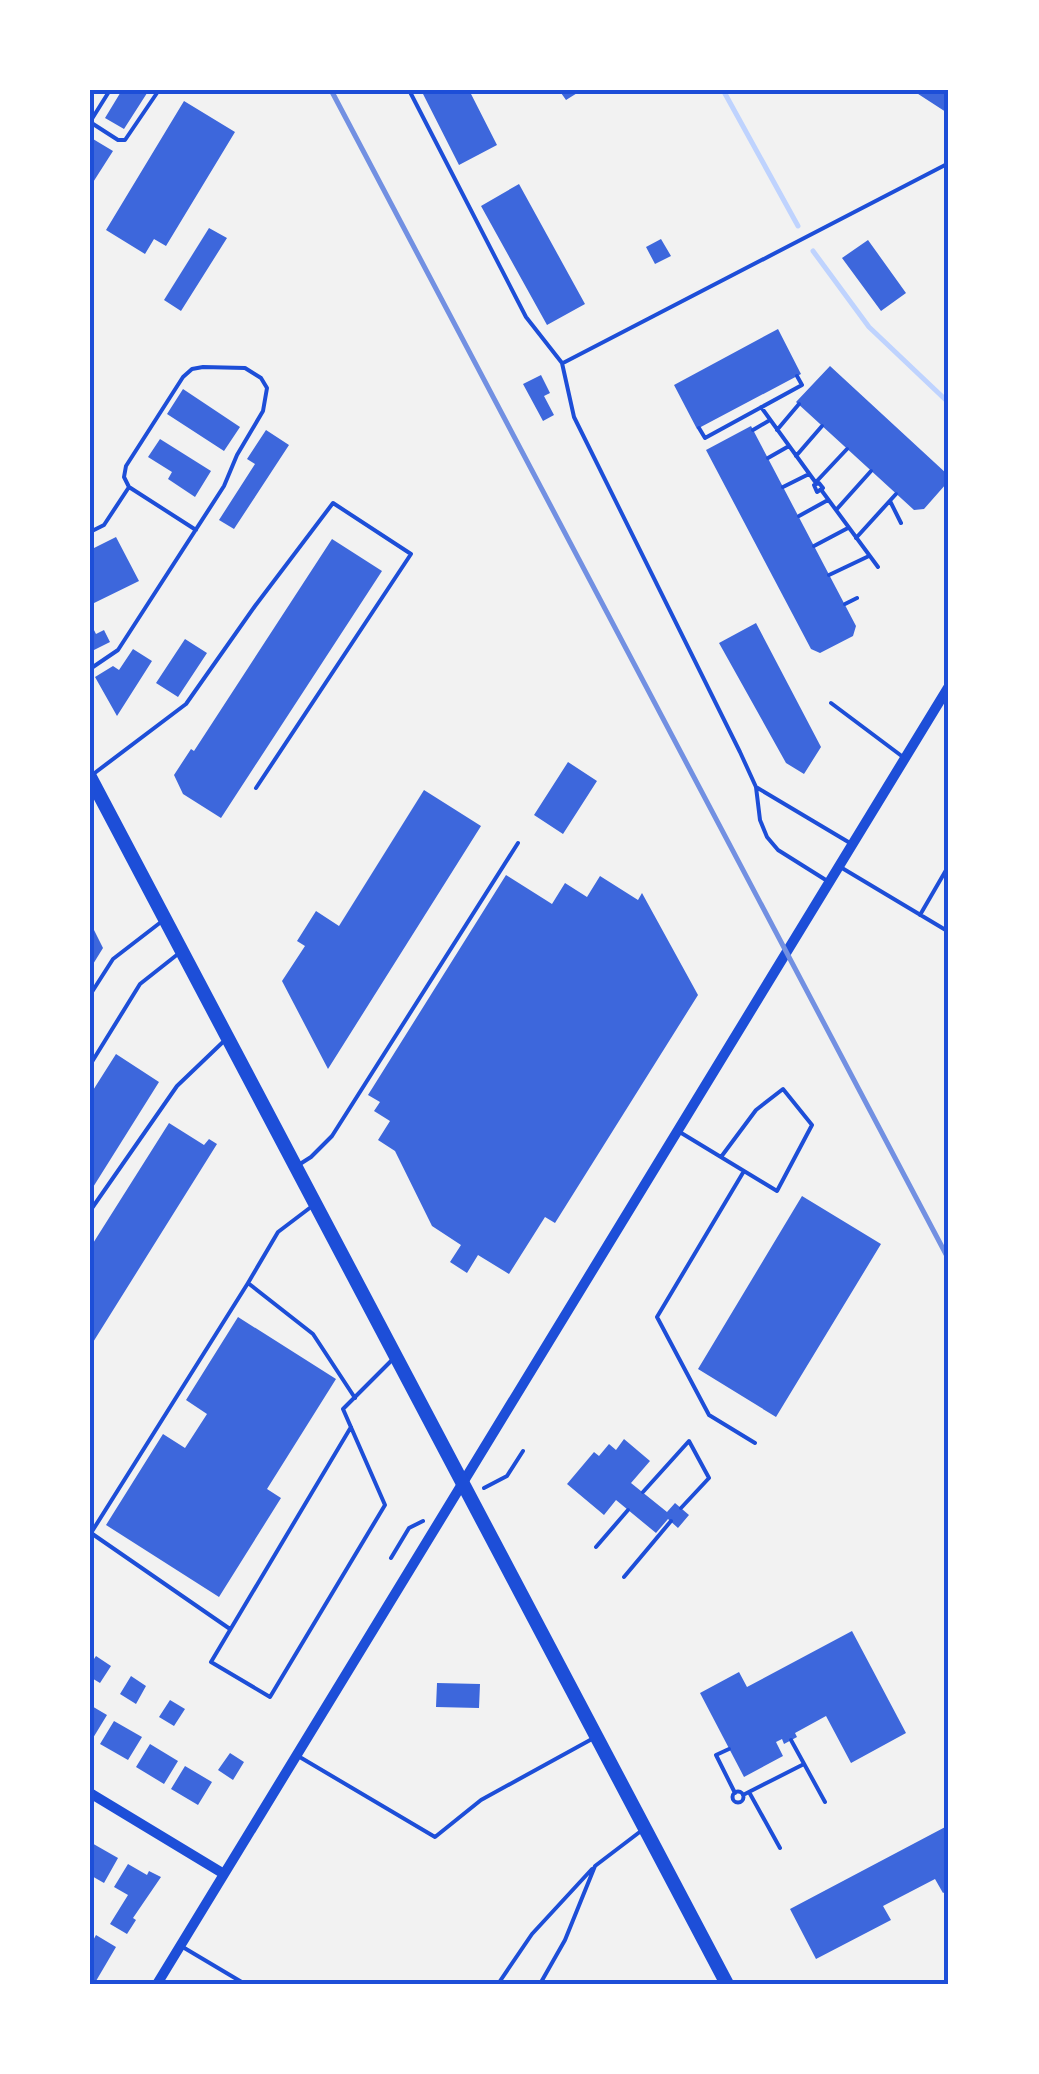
<svg xmlns="http://www.w3.org/2000/svg" width="1039" height="2074" viewBox="0 0 1039 2074" font-family="'Fira Sans',sans-serif">
<style>
.lines{fill:none;stroke-linecap:round;stroke-linejoin:round}
.stream{stroke:#bfd3fe;stroke-width:5}
.building{fill:#3d67dc}
.path{stroke:#1d4ed8;stroke-width:4}
.service{stroke:#1d4ed8;stroke-width:4}
.tertiary{stroke:#1d4ed8;stroke-width:10}
.primary{stroke:#1d4ed8;stroke-width:14}
.rail{stroke:#7290e2;stroke-width:5}
.neatline{fill:none;stroke:#1d4ed8;stroke-width:4}
</style>
<rect width="100%" height="100%" fill="#f2f2f2"/>
<g class="lines">
<!-- stream -->
<path class="stream" d="M723,90L798,226
M813,251L869,327L949,403"/>
</g>
<!-- building -->
<path class="building" d="M122,90H149L124,129L105,118Z
M421,90H469L497,145L459,165Z
M559,90H582L566,100Z
M912,90H949V114Z
M184,101L235,132L166,246L154,239L145,254L106,230Z
M93,139L113,151L90,187V144Z
M519,184L585,304L547,325L481,206Z
M209,228L227,238L181,311L164,300Z
M661,239L671,256L655,264L646,247Z
M868,240L906,293L881,311L842,258Z
M778,329L801,374L697,429L674,385Z
M830,366L947,474L946,484L924,509L914,510L796,402Z
M541,375L550,393L544,396L554,415L543,421L523,384Z
M183,389L240,427L224,451L167,414Z
M751,426L856,626L853,636L820,653L811,649L706,450Z
M266,430L289,445L234,529L219,520L255,464L247,459Z
M160,439L211,471L195,497L168,479L172,472L148,457Z
M116,537L139,581L90,605V550Z
M332,539L382,571L221,818L183,794L174,775L191,749L194,751Z
M90,622L96,634L104,630L110,642L90,652Z
M756,623L821,747L804,774L786,763L719,643Z
M185,639L207,653L178,697L156,683Z
M133,649L152,661L117,716L95,677L113,666L119,670Z
M568,762L597,781L563,834L534,815Z
M424,790L481,826L328,1069L282,981L305,946L297,941L316,911L339,926Z
M506,875L552,904L565,883L587,897L600,876L638,900L642,893L698,995L555,1223L545,1217L509,1274L478,1255L467,1273L450,1262L461,1245L432,1226L395,1151L378,1140L390,1121L374,1111L380,1102L368,1095Z
M90,922L103,948L90,969Z
M116,1054L159,1082L90,1192V1095Z
M169,1123L204,1145L209,1139L217,1144L90,1347V1248Z
M802,1196L881,1244L776,1417L698,1369Z
M238,1317L336,1379L267,1489L281,1498L219,1597L106,1525L163,1434L185,1448L207,1414L186,1400Z
M624,1439L650,1461L631,1483L667,1512L675,1503L689,1515L678,1528L668,1519L656,1533L616,1500L604,1515L567,1484L594,1452L599,1456L609,1444L616,1450Z
M852,1631L906,1733L851,1763L826,1716L795,1733L797,1737L784,1744L782,1739L776,1742L783,1756L744,1777L700,1693L739,1672L747,1687Z
M96,1656L111,1666L100,1683L90,1677V1665Z
M131,1676L146,1686L136,1704L120,1694Z
M437,1683L480,1684L479,1708L436,1707Z
M170,1700L185,1709L174,1726L159,1717Z
M90,1705L107,1715L93,1738L90,1737Z
M114,1721L142,1737L128,1760L100,1744Z
M150,1744L178,1761L164,1784L136,1767Z
M230,1753L244,1762L233,1780L218,1770Z
M185,1766L212,1782L198,1805L171,1789Z
M949,1825V1890L943,1893L935,1879L883,1906L891,1920L816,1959L790,1909Z
M90,1842L118,1858L104,1883L90,1875Z
M128,1864L147,1875L149,1871L161,1877L133,1918L136,1920L127,1934L110,1924L128,1895L114,1887Z
M96,1935L116,1947L96,1981L90,1978V1946Z"/>
<g class="lines">
<!-- path -->
<path class="path" d="M761,407L816,483
M699,428L705,438L802,385L797,376
M753,430L770,420
M777,430L799,404
M796,456L822,426
M768,458L789,446
M816,482L847,449
M819,483L823,488L817,492L814,485Z
M783,487L809,474
M822,491L878,567
M890,501L901,523
M836,510L871,471
M799,516L828,500
M856,538L896,494
M814,546L848,528
M829,575L869,556
M845,604L857,598
M484,1488L507,1476L523,1451
M391,1558L409,1528L423,1521
M791,1740L825,1802
M729,1749L716,1755L735,1793
M732.5 1797a5.5 5.5 0 1 1 11 0a5.5 5.5 0 1 1-11 0Z
M749,1792L780,1848
M743,1795L804,1764"/>
<!-- service -->
<path class="service" d="M409,90L526,317L562,363L574,417L740,752L756,787L760,820L767,837L778,850L829,882
M90,122L118,140H125L159,90
M90,122L110,90
M563,363L949,163
M90,532L104,525L129,487
M90,669L118,650L224,486L237,455L263,411L267,388L261,378L245,368L203,367L192,369L183,377L126,466L124,477L129,487L196,530
M831,703L903,757
M92,775L186,704L255,606L333,503L411,554L256,788
M756,787L850,843
M842,868L949,932
M920,915L949,865
M90,995L113,959L161,922
M90,1065L140,984L178,954
M678,1131L777,1191L812,1125L783,1089L756,1110L721,1157
M300,1164L311,1157L332,1136L518,843
M744,1171L657,1317L709,1415L755,1443
M311,1207L278,1232L248,1283L313,1334L355,1398
M90,1211L177,1086L224,1041
M351,1427L211,1662L270,1697L385,1505L343,1409L392,1360
M643,1492L689,1441L709,1478L681,1508
M596,1547L628,1510
M624,1577L671,1521
M230,1629L91,1533L248,1283
M298,1756L435,1837L481,1800L592,1739
M181,1946L245,1984
M498,1984L532,1934L592,1869
M540,1984L565,1940L595,1866L641,1831"/>
<!-- tertiary -->
<path class="tertiary" d="M90,1793L224,1874
M157,1984L949,686"/>
<!-- primary -->
<path class="primary" d="M90,777L727,1984"/>
<!-- rail -->
<path class="rail" d="M331,90L949,1260"/>
</g>
<!-- border -->
<rect width="1039" height="2074" fill="none" stroke="#ffffff" stroke-width="185"/>
<rect x="92" y="92" width="854" height="1890" class="neatline"/>
</svg>
